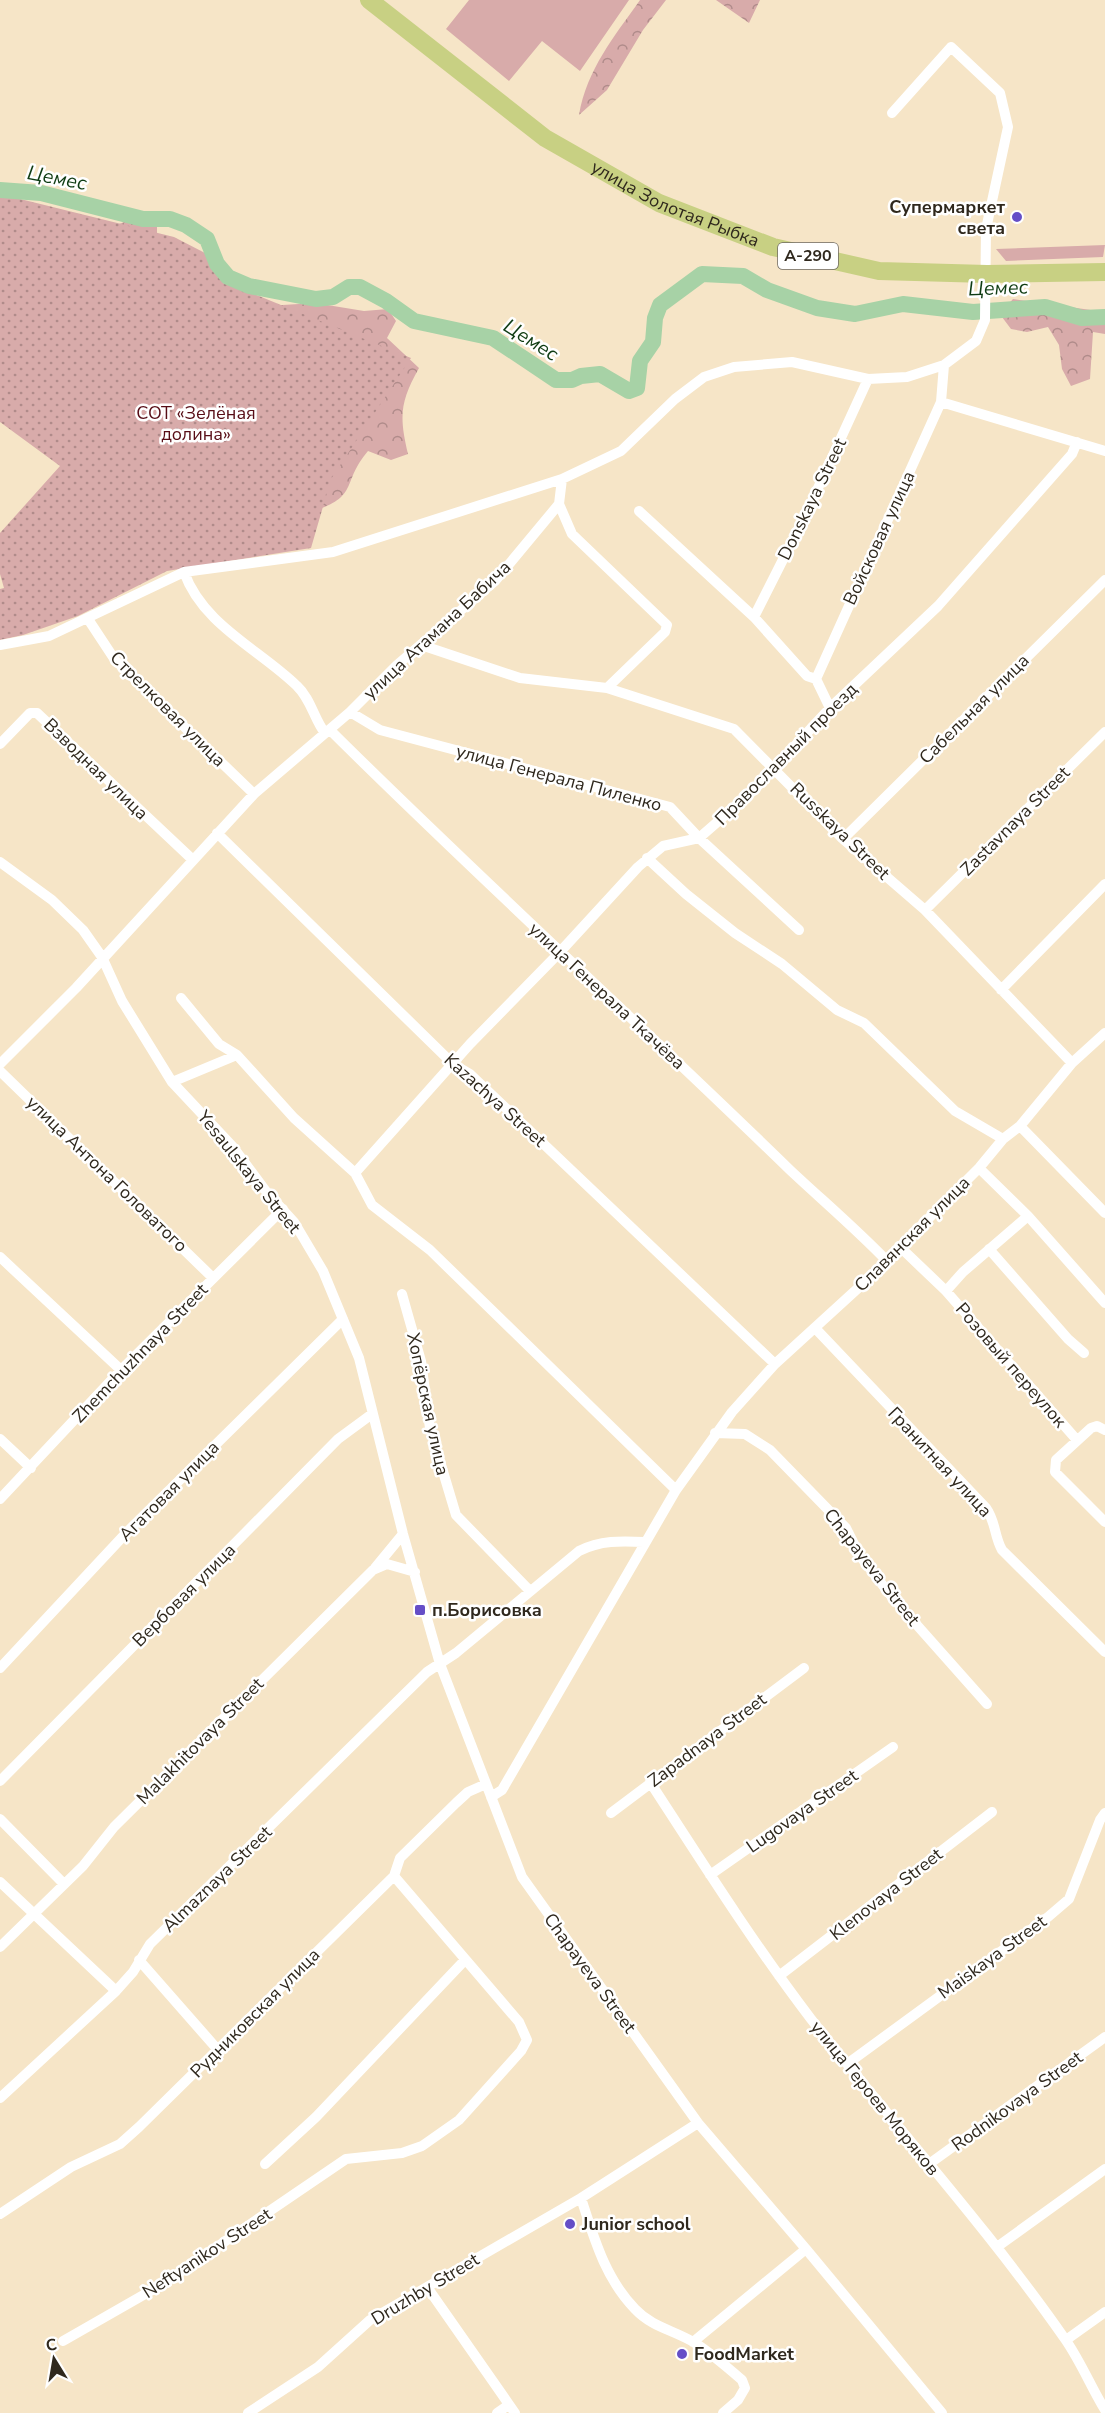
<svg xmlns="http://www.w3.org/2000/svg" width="1105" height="2413" viewBox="0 0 1105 2413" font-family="'Nunito Sans',sans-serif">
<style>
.grass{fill:#d8abaa}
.forest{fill:url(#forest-crowns)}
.garden{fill:url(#garden-dots)}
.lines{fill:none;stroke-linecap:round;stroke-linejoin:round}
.river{stroke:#a7d2a6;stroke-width:16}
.street{stroke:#fff;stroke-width:10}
.highway{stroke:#c8d083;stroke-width:18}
.poi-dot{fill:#654ec7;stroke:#fff;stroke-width:2}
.labels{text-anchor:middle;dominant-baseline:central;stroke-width:5;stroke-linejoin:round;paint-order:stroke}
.shield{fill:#fff;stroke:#6d6861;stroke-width:1.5}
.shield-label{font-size:16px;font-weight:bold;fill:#2f281d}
.street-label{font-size:18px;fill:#2f281d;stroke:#fff}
.poi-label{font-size:18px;font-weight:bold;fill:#2f281d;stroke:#fff;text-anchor:start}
.park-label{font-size:18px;fill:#570d16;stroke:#fff}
.water-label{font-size:20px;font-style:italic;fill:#0f3c13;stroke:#fff}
</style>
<defs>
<pattern id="forest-crowns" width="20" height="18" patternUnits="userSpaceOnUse" patternTransform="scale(1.5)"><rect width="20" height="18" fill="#d8abaa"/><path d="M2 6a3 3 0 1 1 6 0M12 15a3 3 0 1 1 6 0" fill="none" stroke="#b08b8a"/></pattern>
<pattern id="garden-dots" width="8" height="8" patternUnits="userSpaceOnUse" patternTransform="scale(1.5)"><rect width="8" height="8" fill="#d8abaa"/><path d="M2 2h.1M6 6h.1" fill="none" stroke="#b08b8a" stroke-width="1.8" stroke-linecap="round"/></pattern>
</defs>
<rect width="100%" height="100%" fill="#f6e5c7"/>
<!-- grass -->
<path class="grass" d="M469,0H629L580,71L542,41L509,81L446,29Z
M1105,245L1103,257L1006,261L996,249Z"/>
<!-- forest -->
<path class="forest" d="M640,0H666L643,30L607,90L579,115C587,69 614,37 640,0Z
M716,0H760L749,23Z
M127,221L157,227V239L203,272L266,306L315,303L364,311L388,309L396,321L387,338L419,368C400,402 399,416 408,454L391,460L368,451C340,484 361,496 311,512L111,227Z
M1013,299L1105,312V334L1093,332L1090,379L1071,386L1062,369L1059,345L1048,327L1027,332L1011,329L1002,317L1006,307Z"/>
<!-- garden -->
<path class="garden" d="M0,194L174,237L205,253L227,283L411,358L331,479L311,548L167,571L78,616L23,635L0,640V589L4,588L0,574V533L60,466L0,422Z"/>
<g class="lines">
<!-- river -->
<path class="river" d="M0,190L41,193L143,219H170L186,225L207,239L217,264L228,277L249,286L316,299L333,297L349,287H360L386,301L414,321L493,338L556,380H572L581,376L600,374L629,391L637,388L640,361L653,342L655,318L660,305L702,274L743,276L767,290L817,308L855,314L903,304L973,312L1045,307L1082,318L1105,317"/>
<!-- street -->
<path class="street" d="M941,402L1105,451
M559,504L572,534L667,625L665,632L607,688
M639,511L754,617L807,676L816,679
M184,572C203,625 259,649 297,686C311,699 314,719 325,733
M754,617L807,512L868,379
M88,619L115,660L254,794
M0,645L49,636L184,572L333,552L562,479L621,451L675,399L704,377L734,367L792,362L868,379L907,377L944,365L976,341L985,320L986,229L1008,127L1000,93L951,47L892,113
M421,645L520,678L607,688L734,729L843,839L925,910L1072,1063
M830,708L816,679L941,402L944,365
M350,712L380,730L670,807L699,838L799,930
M330,730C480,879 638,1022 790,1170C822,1200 855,1228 886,1260
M0,744L30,713H37L193,860
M217,833L453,1064L470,1074L775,1364
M843,839L1105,580
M647,858L686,894L735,933L782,964L837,1010L864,1023L955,1111L1003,1139
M0,862L52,900L83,930L102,957L122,1001L172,1082L233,1147L265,1190L294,1222L323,1271L359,1358L403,1534L440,1664L522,1877L698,2123L806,2249L942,2413
M925,910L1105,732
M1001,990L1105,884
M181,998L219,1044L237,1055L294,1118L355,1173L372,1205L430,1250L676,1490
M0,1064L76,988L254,794L350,712L397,665L495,581L559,504L562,479
M0,1071L213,1278
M172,1082L237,1055
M1020,1126L1105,1213
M979,1168L1028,1216L1105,1303
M355,1173L470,1044L559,953L638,867L663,846L699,838L753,791L830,708L938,606L1072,454L1077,442
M899,1246L946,1291L963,1272L1028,1216
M989,1249L1068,1339L1084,1353
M0,1257L121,1370
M946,1291L1076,1439
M402,1294L421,1361L430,1428L456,1515L530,1591
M815,1328L986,1508C996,1522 994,1536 1002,1550L1105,1652
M1105,1430L1097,1426L1091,1428L1056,1460L1055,1472L1105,1522
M715,1433L745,1434L770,1450L846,1528L860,1556L892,1597L987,1704
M0,1439L31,1468
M0,1499L121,1370L283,1209
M375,1568L403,1534
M0,1668L128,1531L343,1319
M0,1781L338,1439L372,1414
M650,1782C702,1862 753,1943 811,2019C895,2126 987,2227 1065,2339C1081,2362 1091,2387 1105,2410
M491,1797L502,1790L676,1490L732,1412L775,1364L867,1280L979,1168L1003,1139L1020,1126L1072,1063L1105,1033
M611,1813L804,1668
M0,1819L64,1884
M710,1875L893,1747
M0,1882L116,1991
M0,1947L83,1866L114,1827L373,1570L387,1564L415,1572
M139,1960L218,2050
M779,1976L992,1812
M847,2064L1048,1917L1069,1899L1100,1820L1105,1813
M0,2098L116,1991L133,1972L150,1944L427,1672L456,1653L579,1551C601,1540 621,1541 645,1542
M265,2164L316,2117L464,1961
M929,2164L1105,2037
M581,2198C594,2238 605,2278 635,2309C653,2328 674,2330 695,2343C711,2353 727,2367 742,2380L745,2388L738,2400L723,2413
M0,2214L71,2167L120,2144L139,2127L394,1876L400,1858L456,1803L468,1792L486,1784
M997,2247L1105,2169
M427,2287L515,2413
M1066,2340L1105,2312
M63,2341L161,2285L346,2159L402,2153L422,2146L459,2120L521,2051L527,2040L519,2022L394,1876
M693,2342L806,2249
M248,2413L318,2367L370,2320L581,2198L698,2123
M497,2413L507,2406"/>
<!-- highway -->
<path class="highway" id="s1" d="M369,0L545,138L659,203L773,247L879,271L987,274L1105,272"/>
</g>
<!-- markers -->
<g class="poi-dot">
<circle cx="1017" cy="217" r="6"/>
<rect x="414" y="1604" width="12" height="12" rx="3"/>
<circle cx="570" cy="2224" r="6"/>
<circle cx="682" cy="2354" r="6"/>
</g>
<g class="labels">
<!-- shield labels -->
<rect class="shield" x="778" y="243" width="60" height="26" rx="4.5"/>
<g class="shield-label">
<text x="808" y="256">А-290</text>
</g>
<!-- street labels -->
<g class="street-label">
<text stroke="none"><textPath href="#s1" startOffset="370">улица Золотая Рыбка</textPath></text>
<text transform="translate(812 499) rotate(-64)">Donskaya Street</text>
<text transform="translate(879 538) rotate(-65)">Войсковая улица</text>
<text transform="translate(437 630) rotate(-43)">улица Атамана Бабича</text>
<text transform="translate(168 709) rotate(45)">Стрелковая улица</text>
<text transform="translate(974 709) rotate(-45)">Сабельная улица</text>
<text transform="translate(786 754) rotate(-45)">Православный проезд</text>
<text transform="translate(96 769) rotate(44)">Взводная улица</text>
<text transform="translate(559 778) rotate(15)">улица Генерала Пиленко</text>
<text transform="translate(1015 821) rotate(-45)">Zastavnaya Street</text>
<text transform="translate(840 831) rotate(44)">Russkaya Street</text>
<text transform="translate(607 996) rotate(43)">улица Генерала Ткачёва</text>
<text transform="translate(495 1100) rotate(42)">Kazachya Street</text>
<text transform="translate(249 1172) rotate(51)">Yesaulskaya Street</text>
<text transform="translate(107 1174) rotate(44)">улица Антона Головатого</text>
<text transform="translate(912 1234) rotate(-45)">Славянская улица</text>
<text transform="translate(140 1353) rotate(-46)">Zhemchuzhnaya Street</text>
<text transform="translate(1011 1365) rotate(49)">Розовый переулок</text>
<text transform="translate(428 1404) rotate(78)">Хопёрская улица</text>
<text transform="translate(940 1462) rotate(47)">Гранитная улица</text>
<text transform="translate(169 1491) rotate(-45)">Агатовая улица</text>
<text transform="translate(872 1567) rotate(52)">Chapayeva Street</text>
<text transform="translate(184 1595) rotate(-45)">Вербовая улица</text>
<text transform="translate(707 1740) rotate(-37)">Zapadnaya Street</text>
<text transform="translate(200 1741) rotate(-45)">Malakhitovaya Street</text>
<text transform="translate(802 1811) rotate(-35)">Lugovaya Street</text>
<text transform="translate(217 1879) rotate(-44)">Almaznaya Street</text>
<text transform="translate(886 1894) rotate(-38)">Klenovaya Street</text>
<text transform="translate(992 1957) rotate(-36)">Maiskaya Street</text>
<text transform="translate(590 1973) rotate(54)">Chapayeva Street</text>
<text transform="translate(255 2013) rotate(-45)">Рудниковская улица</text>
<text transform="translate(875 2098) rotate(51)">улица Героев Моряков</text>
<text transform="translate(1017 2101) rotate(-36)">Rodnikovaya Street</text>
<text transform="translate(207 2253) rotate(-33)">Neftyanikov Street</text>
<text transform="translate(425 2289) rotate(-31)">Druzhby Street</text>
</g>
<!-- poi labels -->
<g class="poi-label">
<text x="1005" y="207" text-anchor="end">Супермаркет<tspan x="1005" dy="21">света</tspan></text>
<text x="432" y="1610">п.Борисовка</text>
<text x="582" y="2224">Junior school</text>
<text x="694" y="2354">FoodMarket</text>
</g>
<!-- park labels -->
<g class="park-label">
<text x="196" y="413">СОТ «Зелёная<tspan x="196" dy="21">долина»</tspan></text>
</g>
<!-- water labels -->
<g class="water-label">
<text transform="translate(57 178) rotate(11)">Цемес</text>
<text transform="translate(998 288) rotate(-2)">Цемес</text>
<text transform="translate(531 340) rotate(32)">Цемес</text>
</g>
</g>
<!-- north arrow -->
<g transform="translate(54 2359) rotate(349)" stroke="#ffffff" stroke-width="4.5" paint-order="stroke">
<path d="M0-4.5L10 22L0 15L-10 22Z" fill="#2f281d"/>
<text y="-9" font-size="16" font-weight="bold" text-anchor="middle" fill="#2f281d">С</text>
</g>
</svg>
